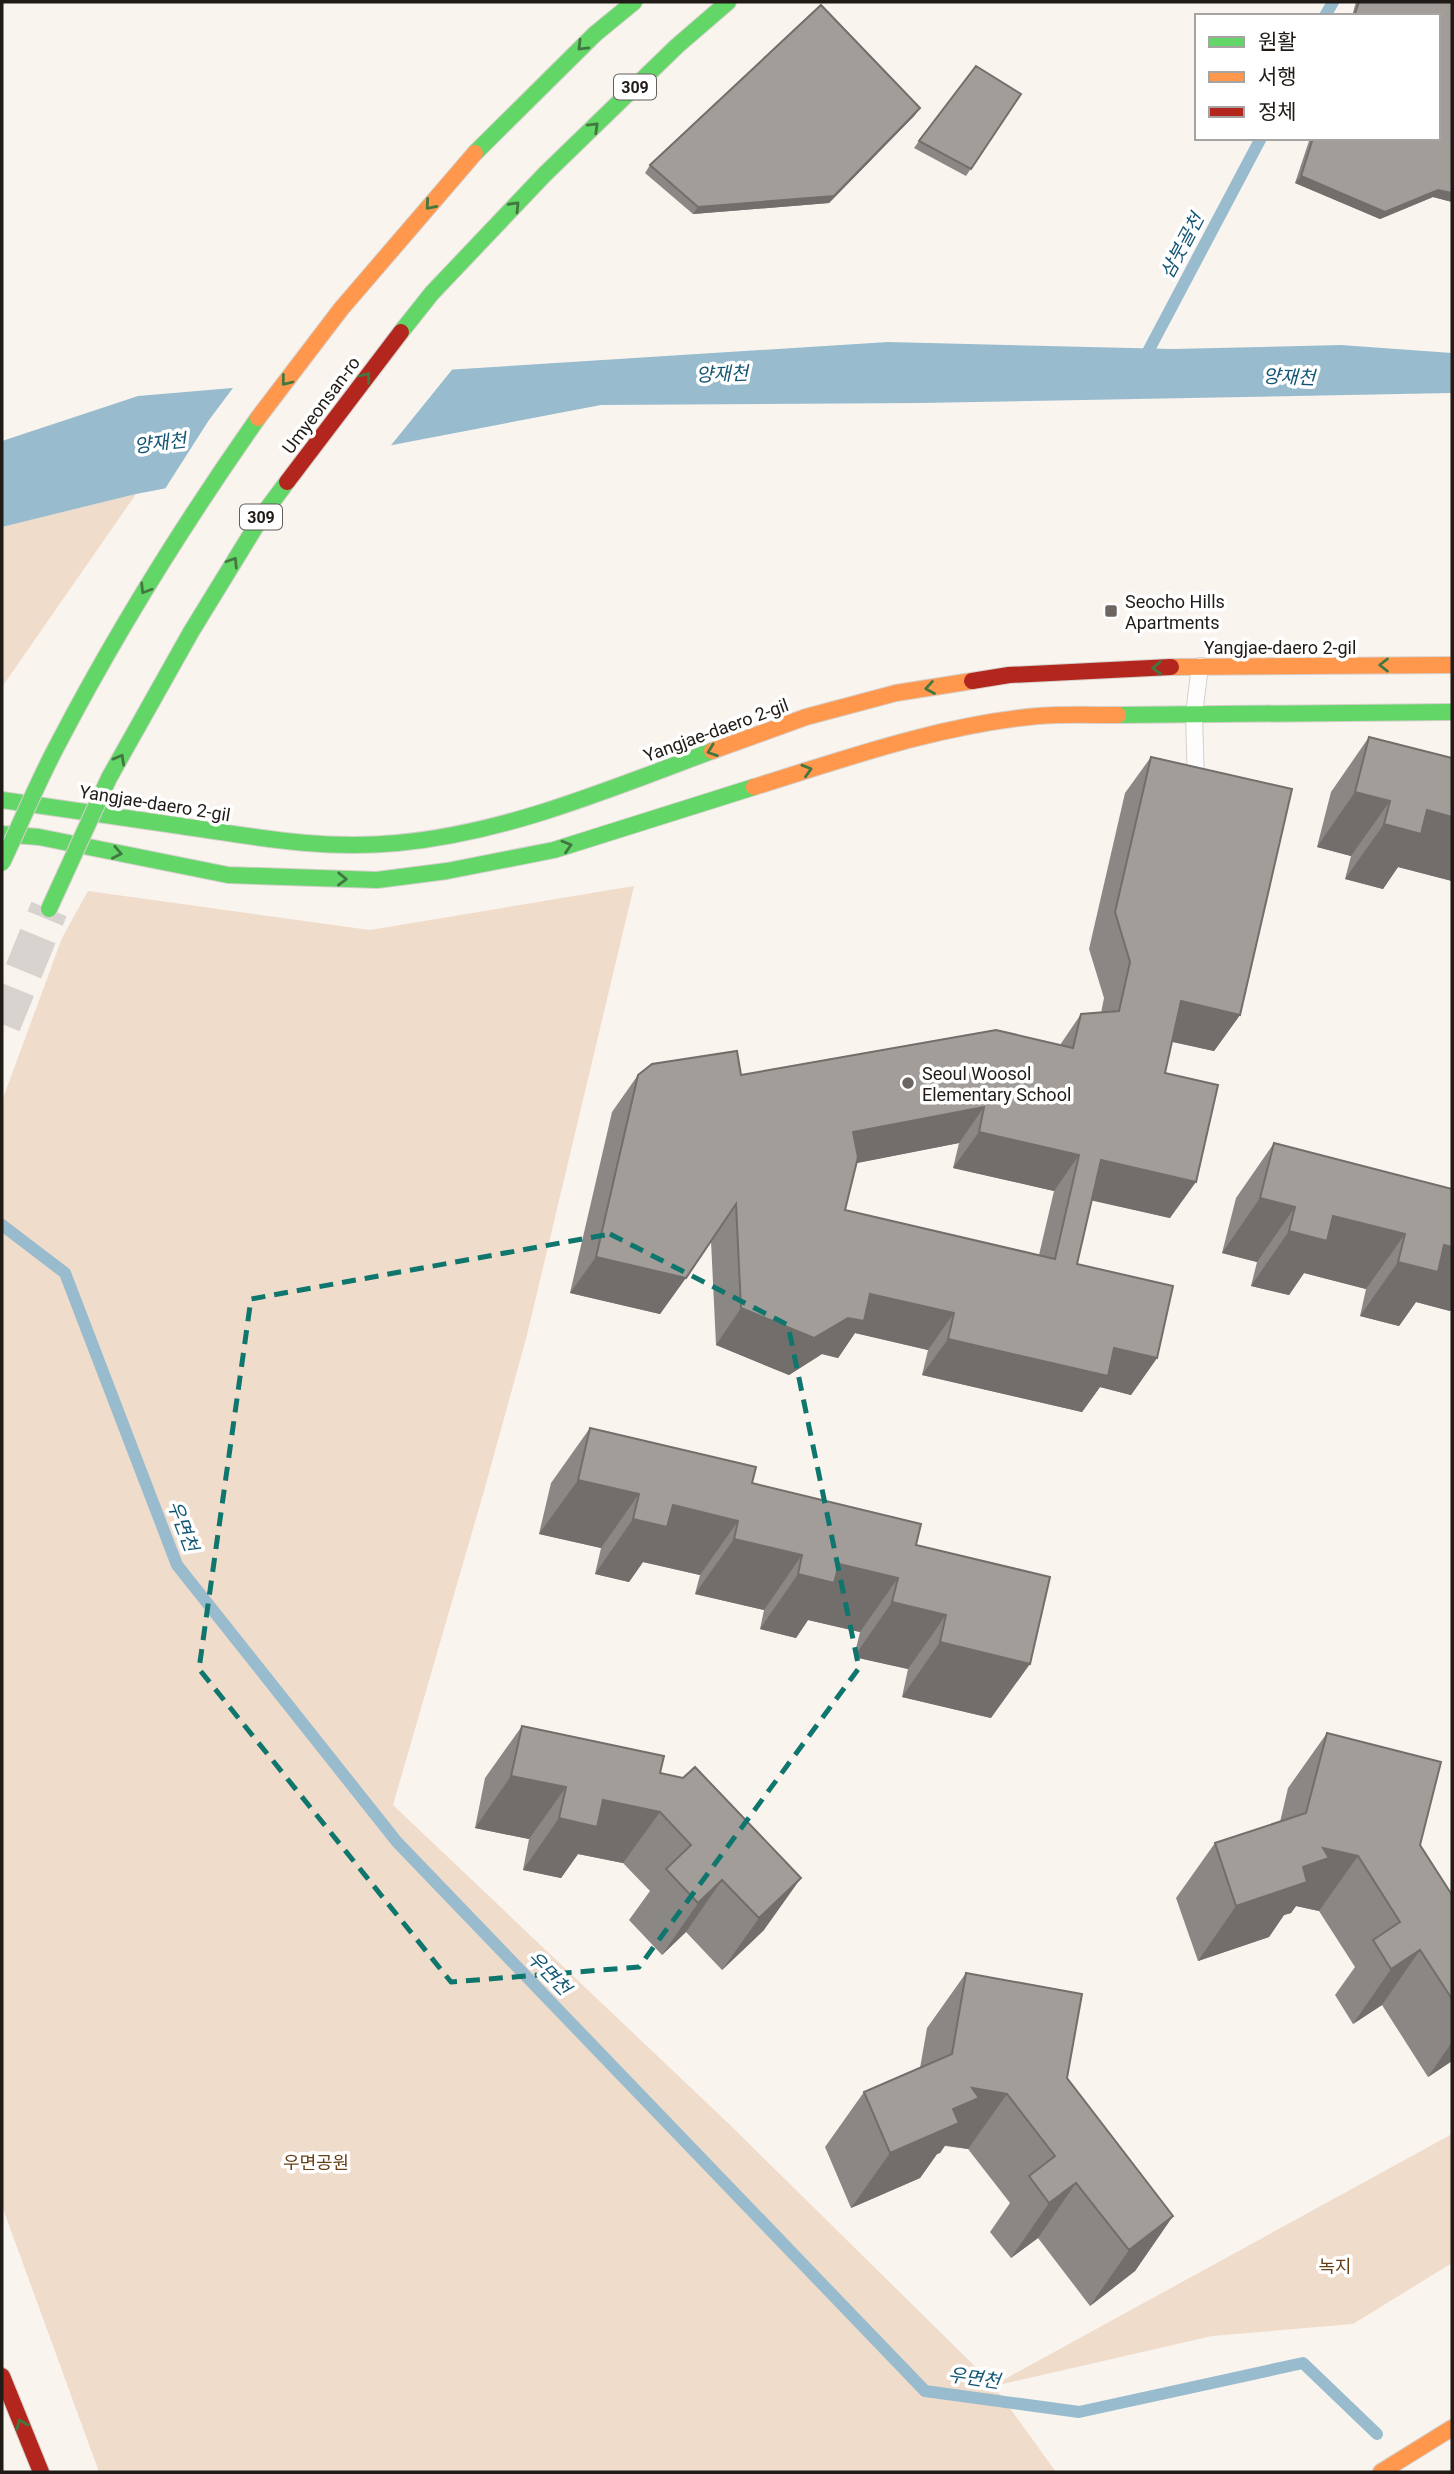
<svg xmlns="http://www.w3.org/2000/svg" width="1454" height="2474" viewBox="0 0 1454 2474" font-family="Roboto,'Noto Sans KR',sans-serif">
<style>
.green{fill:#f0dccb}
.water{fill:#98bcce}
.pier{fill:#faf4ef}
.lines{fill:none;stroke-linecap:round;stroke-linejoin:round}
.stream{stroke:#98bcce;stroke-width:12}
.highway-tunnel{stroke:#d9d3cf;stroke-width:38;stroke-dasharray:38 19;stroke-linecap:butt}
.lane-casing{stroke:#d5d0cb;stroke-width:18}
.fast-casing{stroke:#d5d0cb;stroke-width:18}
.slow-casing{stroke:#d5d0cb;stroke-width:18}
.jam-casing{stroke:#d5d0cb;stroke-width:18}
.lane{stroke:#fefdfd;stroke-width:16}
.fast{stroke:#63d668;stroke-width:16}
.slow{stroke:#ff974d;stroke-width:16}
.jam{stroke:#b3261e;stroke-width:16}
.fast-bridge-casing{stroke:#d5d0cb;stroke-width:18;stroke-linecap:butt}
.slow-bridge-casing{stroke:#d5d0cb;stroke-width:18;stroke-linecap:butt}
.jam-bridge-casing{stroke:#d5d0cb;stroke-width:18;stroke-linecap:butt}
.fast-bridge{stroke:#63d668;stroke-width:16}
.slow-bridge{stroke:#ff974d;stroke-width:16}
.jam-bridge{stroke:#b3261e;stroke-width:16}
.wall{fill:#8b8784;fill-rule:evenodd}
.shaded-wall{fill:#716e6b}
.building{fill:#a29d99;stroke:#716e6b;stroke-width:2;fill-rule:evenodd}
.oneway{stroke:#427840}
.marked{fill:none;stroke:#0f766e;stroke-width:5;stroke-dasharray:14 9;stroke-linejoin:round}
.poi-dot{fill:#6c6763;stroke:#fff;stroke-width:2.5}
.labels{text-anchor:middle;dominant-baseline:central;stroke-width:7;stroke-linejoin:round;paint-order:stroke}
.shield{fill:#fff;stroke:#635f5d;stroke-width:2}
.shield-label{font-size:16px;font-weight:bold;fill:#201b17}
.street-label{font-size:18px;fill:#201b17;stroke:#fff}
.poi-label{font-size:18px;fill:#201b17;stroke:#fff;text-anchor:start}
.park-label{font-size:18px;fill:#683f14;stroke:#fff}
.water-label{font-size:19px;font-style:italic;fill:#125674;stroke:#fff}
</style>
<rect width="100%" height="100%" fill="#faf4ef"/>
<!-- green -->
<path class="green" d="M136,494L2,687V527Z
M634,886L527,1335L484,1491L393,1805L728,2123L994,2385L1452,2134V2263L1353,2324L1212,2336L994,2386L1056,2472H99L2,2206V1101L62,938L88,891L370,930Z"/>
<!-- water -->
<path class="water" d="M888,342L1172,349L1341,345L1452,353V393L921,403L601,405L136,494L2,527V441L138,396L445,370Z"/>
<!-- pier -->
<path class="pier" d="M455,366L388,449L163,492L209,420L236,384Z"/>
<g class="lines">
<!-- stream -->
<path class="stream" d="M1325,16L1333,2
M1143,361L1261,138
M2,1225L65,1273L177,1565L397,1842L925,2391L1079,2412L1303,2363L1377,2434"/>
<!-- highway-tunnel -->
<path class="highway-tunnel" d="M2,1024L49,909"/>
<!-- lane casing -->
<g class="lane-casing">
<path id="lane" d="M1196,786L1194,714L1200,666"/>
</g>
<!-- fast casing -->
<g class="fast-casing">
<path id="fast" d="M475,153L595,34L634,2
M545,174L677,46L728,2
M1118,715L1452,712
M2,800C62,809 121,817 181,826C256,837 320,850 397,843C507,833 609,789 712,751
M2,834L39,837L228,875L377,880L447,871L554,850L754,787"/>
</g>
<!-- slow casing -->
<g class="slow-casing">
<path id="slow" d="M1171,667L1452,665
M712,751L806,717L896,693L972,681
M754,787C847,758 940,725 1038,716C1064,714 1092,715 1118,715
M1381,2472L1452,2428"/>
</g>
<!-- jam casing -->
<g class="jam-casing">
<path id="jam" d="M972,681L1009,675L1171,667
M2,2376L41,2472"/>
</g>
<!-- lane -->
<use href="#lane" class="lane"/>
<!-- fast -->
<use href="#fast" class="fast"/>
<!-- slow -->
<use href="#slow" class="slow"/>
<!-- jam -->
<use href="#jam" class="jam"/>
<!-- fast-bridge casing -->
<g class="fast-bridge-casing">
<path id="fast-bridge" d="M401,332L432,293L545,174
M2,863C21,823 38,781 59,742C118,629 185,522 258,418
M49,909L109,778L191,632L264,513L287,482"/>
</g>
<!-- slow-bridge casing -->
<g class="slow-bridge-casing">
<path id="slow-bridge" d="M258,418L341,309L475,153"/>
</g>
<!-- jam-bridge casing -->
<g class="jam-bridge-casing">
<path id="jam-bridge" d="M287,482L401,332"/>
</g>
<!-- fast-bridge -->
<use href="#fast-bridge" class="fast-bridge"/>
<!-- slow-bridge -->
<use href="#slow-bridge" class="slow-bridge"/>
<!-- jam-bridge -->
<use href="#jam-bridge" class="jam-bridge"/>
</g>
<!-- wall -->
<path class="wall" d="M1356,2H1452V202L1433,197L1380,219L1295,183L1310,138H1438V16H1352Z
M1021,94L966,176L914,148L919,141Z
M915,115L829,203L693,214L645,173L650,165Z
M1369,737L1452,758V881L1398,867L1383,889L1345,879L1351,856L1317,847L1331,792Z
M1151,757L1240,1015L1214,1051L1172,1042L1165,1073L1170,1218L1092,1200L1077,1264L1157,1358L1131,1395L1100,1387L1082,1412L922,1375L928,1350L855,1333L838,1358L822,1354L789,1375L716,1345L711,1241L660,1314L570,1293L612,1112L638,1075H741L1060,1045L1081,1014L1101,1013L1104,998L1089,949L1125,793ZM959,1143L953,1168L1054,1191L1039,1255L845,1210L856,1163Z
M1274,1143L1452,1189V1309L1450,1311L1416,1302L1399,1326L1360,1316L1366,1289L1304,1273L1289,1295L1251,1286L1257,1262L1222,1253L1236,1198Z
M590,1428L752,1483L916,1545L991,1718L902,1697L908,1669L854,1657L860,1632L808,1620L796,1638L760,1629L764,1610L695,1594L700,1575L643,1562L629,1582L595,1574L601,1548L539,1534L551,1483Z
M522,1726L660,1773L683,1778L695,1767L764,1930L722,1970L686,1932L662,1955L629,1920L650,1891L623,1863L578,1854L561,1878L523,1870L529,1839L475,1828L485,1778Z
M1327,1733L1420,1845L1452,1895V2061L1428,2077L1382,2005L1353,2024L1335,1995L1355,1967L1319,1911L1296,1906L1291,1913L1284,1915L1269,1937L1198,1961L1176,1898L1215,1843L1280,1822L1288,1788Z
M966,1973L1067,2078L1173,2216L1135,2271L1090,2306L1038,2238L1011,2258L990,2232L1010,2203L968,2149L945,2146L940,2153L937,2154L920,2178L851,2208L825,2147L864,2092L920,2068L927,2028Z"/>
<!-- shaded-wall -->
<path class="shaded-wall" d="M920,108L915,115L829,203L693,214L698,207Z
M1301,176L1438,190L1452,193V202L1433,197L1380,219L1295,183Z
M1355,792L1390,801L1351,856L1317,847Z
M1427,810L1452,817V881L1398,867L1383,889L1345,879L1384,824Z
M1181,1001L1240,1015L1214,1051L1156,1038Z
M984,1107L959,1143L827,1169L853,1132Z
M979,1132L1079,1155L1054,1191L953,1168Z
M1101,1160L1196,1182L1170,1218L1076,1197Z
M1260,1198L1295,1207L1257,1262L1222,1253Z
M1333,1216L1405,1234L1366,1289L1304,1273L1289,1295L1251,1286L1289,1231Z
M1444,1245L1452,1247V1309L1450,1311L1416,1302L1399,1326L1360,1316L1398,1262Z
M596,1257L686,1278L660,1314L570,1293Z
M870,1294L954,1313L928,1350L855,1333L838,1358L822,1354L789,1375L716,1345L741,1308Z
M948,1339L1114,1348L1157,1358L1131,1395L1100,1387L1082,1412L922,1375Z
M578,1480L639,1494L601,1548L539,1534Z
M673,1505L738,1521L700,1575L643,1562L629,1582L595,1574L633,1519Z
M734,1539L802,1555L764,1610L695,1594Z
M839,1564L898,1578L860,1632L808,1620L796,1638L760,1629L798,1574Z
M892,1602L946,1615L908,1669L854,1657Z
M940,1642L1030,1664L991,1718L902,1697Z
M511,1776L566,1787L529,1839L475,1828Z
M603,1800L660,1812L623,1863L578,1854L561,1878L523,1870L559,1818Z
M1323,1848L1358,1856L1319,1911L1296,1906L1291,1913L1284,1915L1269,1937L1198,1961L1236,1906L1303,1867Z
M801,1878L764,1930L722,1970L759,1918Z
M722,1880L686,1932L662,1955L698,1903Z
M1420,1950L1382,2005L1353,2024L1391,1969Z
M1452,2042V2061L1428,2077Z
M972,2088L1007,2094L968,2149L945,2145L940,2153L937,2154L920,2178L851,2208L890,2153L953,2109Z
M1076,2183L1038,2238L1011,2258L1049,2203Z
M1173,2216L1135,2271L1090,2306L1129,2250Z"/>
<!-- building -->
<path class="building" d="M1359,2H1452V193L1438,190L1385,212L1301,176L1313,138H1438V16H1354Z
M821,5L920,108L834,196L698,207L650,165Z
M976,66L1021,94L971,169L919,141Z
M1369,737L1452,758V817L1427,810L1421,834L1384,824L1390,801L1355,792Z
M1151,757L1292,789L1240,1015L1181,1001L1165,1073L1218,1085L1196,1182L1101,1160L1077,1264L1173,1286L1157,1358L1114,1348L1108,1376L948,1339L954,1313L870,1294L864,1321L848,1318L814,1338L741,1308L736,1204L686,1278L596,1257L638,1075L652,1064L737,1051L741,1075L996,1030L1073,1048L1081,1014L1119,1011L1130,962L1115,912ZM984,1107L979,1132L1079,1155L1055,1259L845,1210L858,1157L853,1132Z
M1274,1143L1452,1189V1247L1444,1245L1438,1272L1398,1262L1405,1234L1333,1216L1327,1241L1289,1231L1295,1207L1260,1198Z
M590,1428L756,1467L752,1483L921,1524L916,1545L1050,1577L1030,1664L940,1642L946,1615L892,1602L898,1578L839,1564L834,1583L798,1574L802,1555L734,1539L738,1521L673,1505L667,1527L633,1519L639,1494L578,1480Z
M522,1726L664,1756L660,1773L683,1778L695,1767L801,1878L759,1918L722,1880L698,1903L666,1869L691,1845L660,1812L603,1800L597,1827L559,1818L566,1787L511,1776Z
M1327,1733L1441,1762L1420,1845L1452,1895V1999L1420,1950L1391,1969L1373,1940L1400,1922L1358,1856L1323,1848L1329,1858L1303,1867L1307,1882L1236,1906L1215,1843L1306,1813Z
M966,1973L1082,1994L1067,2078L1173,2216L1129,2250L1076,2183L1049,2203L1029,2176L1055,2156L1007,2094L972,2088L979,2098L953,2109L959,2123L890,2153L864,2092L952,2054Z"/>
<!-- one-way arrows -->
<defs><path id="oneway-chevron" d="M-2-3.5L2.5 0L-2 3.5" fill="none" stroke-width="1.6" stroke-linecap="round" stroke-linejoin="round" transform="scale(1.75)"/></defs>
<g class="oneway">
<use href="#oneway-chevron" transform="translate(582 46) rotate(135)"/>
<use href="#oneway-chevron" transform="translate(594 127) rotate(-44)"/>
<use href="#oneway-chevron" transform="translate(430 205) rotate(131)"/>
<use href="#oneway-chevron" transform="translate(515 206) rotate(-46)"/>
<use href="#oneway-chevron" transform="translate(366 377) rotate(-52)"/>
<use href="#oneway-chevron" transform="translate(286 381) rotate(128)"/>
<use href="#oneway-chevron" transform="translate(233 562) rotate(-58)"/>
<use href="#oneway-chevron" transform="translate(145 589) rotate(122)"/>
<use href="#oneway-chevron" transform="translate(1384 665) rotate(180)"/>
<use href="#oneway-chevron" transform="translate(1157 668) rotate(178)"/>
<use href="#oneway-chevron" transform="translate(930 688) rotate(171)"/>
<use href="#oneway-chevron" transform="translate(712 751) rotate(160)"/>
<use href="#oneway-chevron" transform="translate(120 759) rotate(-61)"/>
<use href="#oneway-chevron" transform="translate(807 770) rotate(-17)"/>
<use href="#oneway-chevron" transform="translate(567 846) rotate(-17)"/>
<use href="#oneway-chevron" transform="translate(117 853) rotate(11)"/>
<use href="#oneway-chevron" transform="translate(342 879) rotate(1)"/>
<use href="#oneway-chevron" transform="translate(21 2424) rotate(-112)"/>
</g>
<!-- marked area -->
<path class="marked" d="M610,1234L788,1325L859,1668L639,1967L451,1982L199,1669L251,1299Z"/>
<!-- markers -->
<g class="poi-dot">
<rect x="1104" y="604" width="14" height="14" rx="3.5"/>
<circle cx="908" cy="1083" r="7"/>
</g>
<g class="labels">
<!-- shield labels -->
<g class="shield">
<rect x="614" y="74.5" width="42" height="25" rx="5"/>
<rect x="240" y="504.5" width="42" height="25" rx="5"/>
</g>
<g class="shield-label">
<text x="635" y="87">309</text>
<text x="261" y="517">309</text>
</g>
<!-- street labels -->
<g class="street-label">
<text transform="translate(321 405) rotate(-53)">Umyeonsan-ro</text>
<text x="1280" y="647">Yangjae-daero 2-gil</text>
<text transform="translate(716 730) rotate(-20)">Yangjae-daero 2-gil</text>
<text transform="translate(155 803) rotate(9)">Yangjae-daero 2-gil</text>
</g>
<!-- poi labels -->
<g class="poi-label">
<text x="1125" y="601">Seocho Hills<tspan x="1125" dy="21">Apartments</tspan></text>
<text x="922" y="1073">Seoul Woosol<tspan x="922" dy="21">Elementary School</tspan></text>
</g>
<!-- park labels -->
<g class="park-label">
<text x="316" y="2162">우면공원</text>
<text x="1335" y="2266">녹지</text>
</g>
<!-- water labels -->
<g class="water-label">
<text transform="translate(1182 246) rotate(-62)">삼붓골천</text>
<text transform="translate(722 374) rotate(-2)">양재천</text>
<text transform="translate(1289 377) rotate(2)">양재천</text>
<text transform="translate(160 443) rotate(-7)">양재천</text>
<text transform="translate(183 1526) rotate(69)">우면천</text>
<text transform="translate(549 1973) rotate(46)">우면천</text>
<text transform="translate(974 2378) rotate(8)">우면천</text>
</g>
</g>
<!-- border -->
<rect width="1454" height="2474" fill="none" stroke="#201b17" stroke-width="7"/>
<!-- legend -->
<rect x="1195" y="14" width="245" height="126" fill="#ffffff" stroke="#a6a4a2" stroke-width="2"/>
<rect x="1209" y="37" width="35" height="10" fill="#63d668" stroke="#a6a4a2" stroke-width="2"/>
<text x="1258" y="49" font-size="21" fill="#201b17">원활</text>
<rect x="1209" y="72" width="35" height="10" fill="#ff974d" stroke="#a6a4a2" stroke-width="2"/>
<text x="1258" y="84" font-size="21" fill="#201b17">서행</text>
<rect x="1209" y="107" width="35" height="10" fill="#b3261e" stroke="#a6a4a2" stroke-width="2"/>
<text x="1258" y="119" font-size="21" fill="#201b17">정체</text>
</svg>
